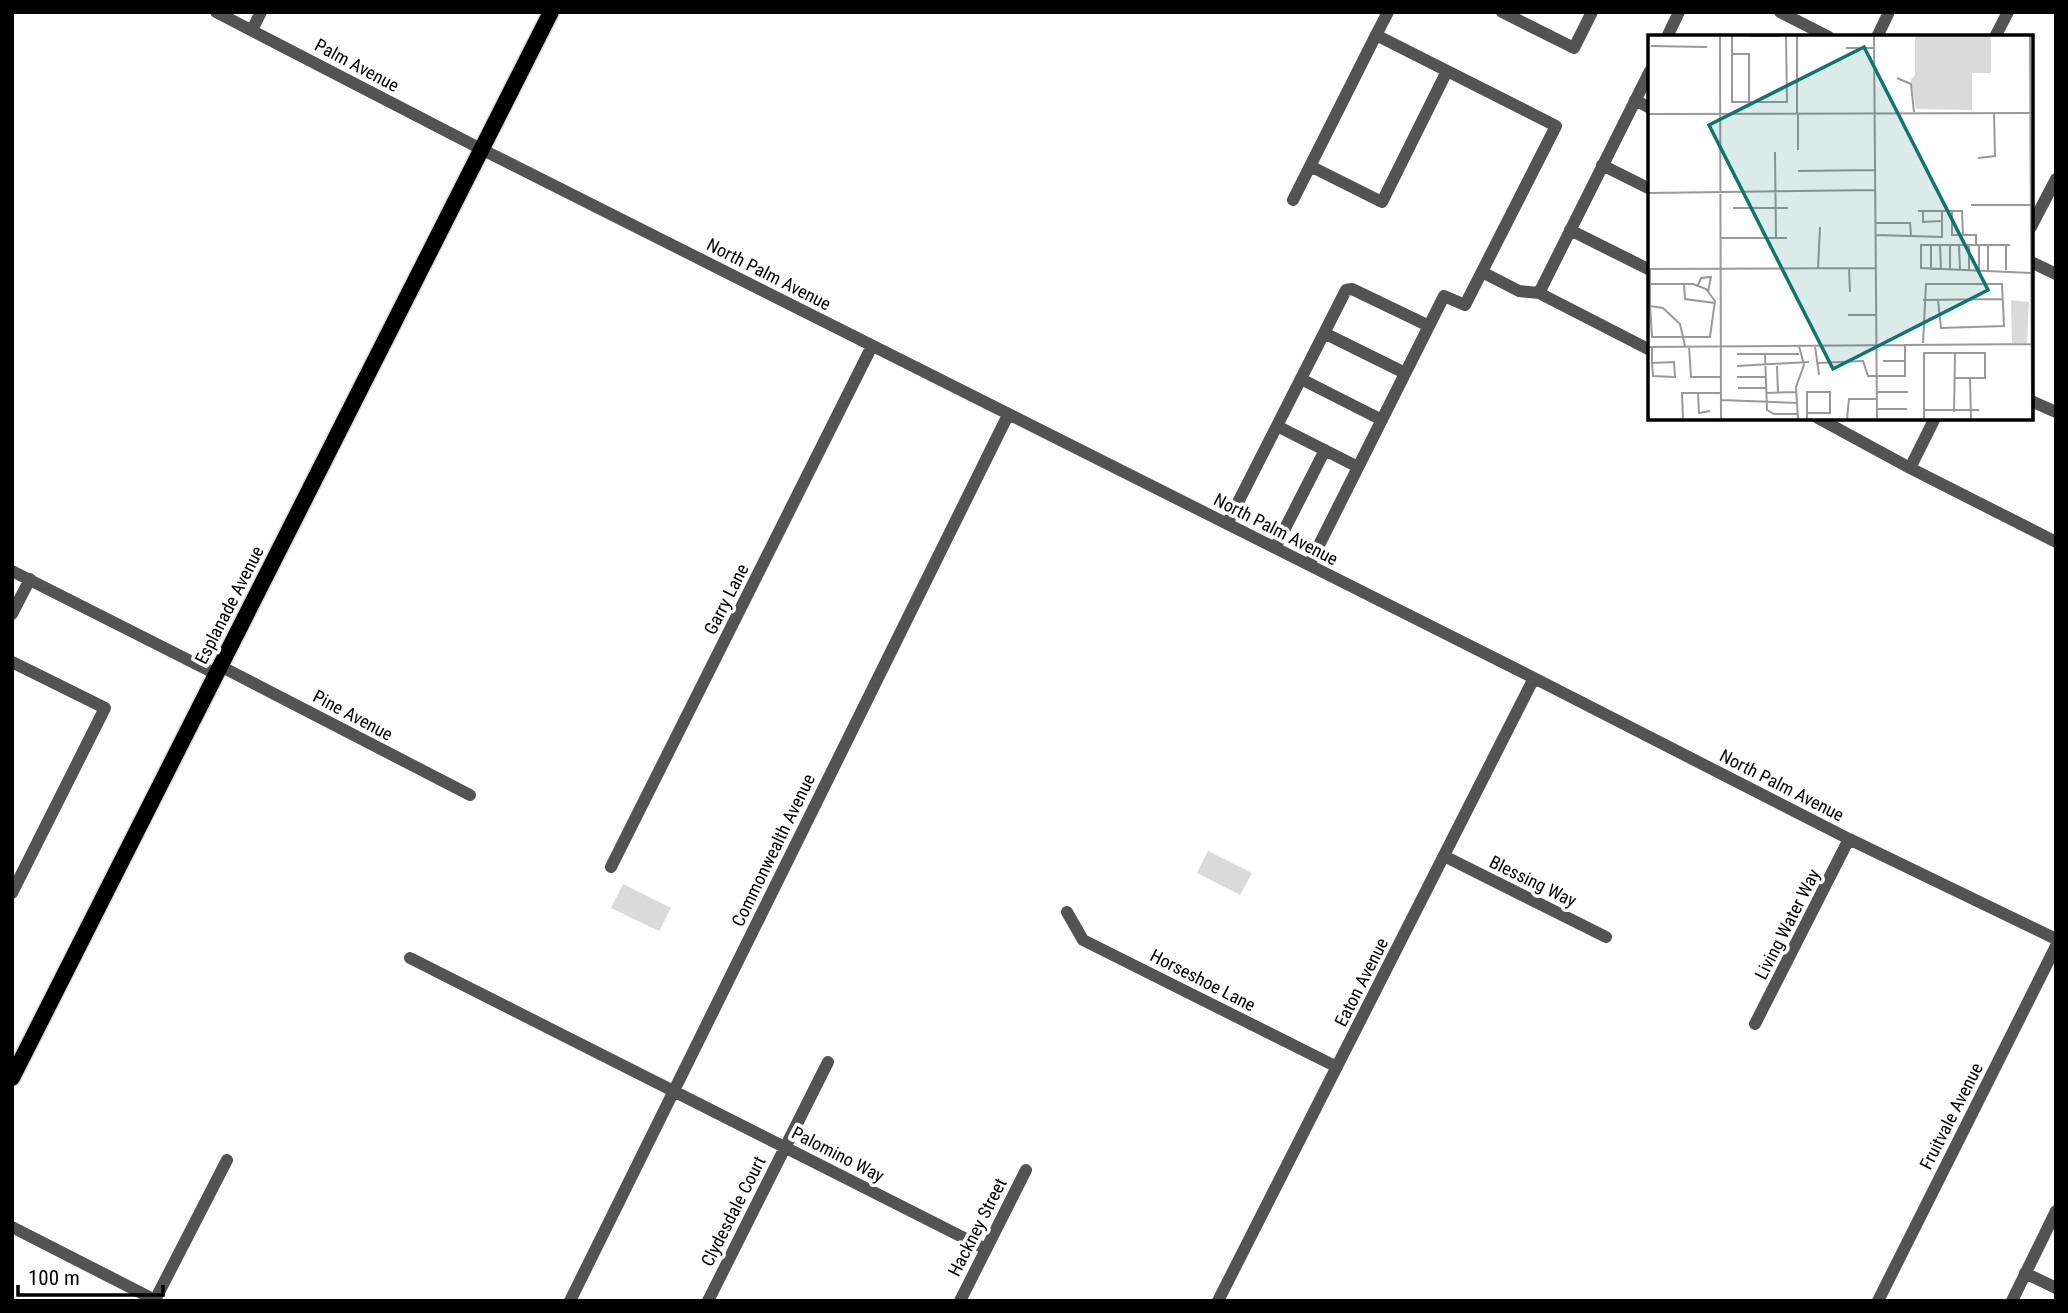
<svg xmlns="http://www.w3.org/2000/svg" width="2068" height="1313" viewBox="0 0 2068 1313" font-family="'Roboto Condensed',sans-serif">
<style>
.green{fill:#dadada}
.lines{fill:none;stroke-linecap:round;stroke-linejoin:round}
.major-casing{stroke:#dbdbdb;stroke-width:19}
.minor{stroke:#535353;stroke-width:12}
.major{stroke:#000;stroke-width:16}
.labels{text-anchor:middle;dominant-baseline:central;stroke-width:7;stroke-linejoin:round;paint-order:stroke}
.street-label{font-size:18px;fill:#000;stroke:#fff}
.inset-road{fill:none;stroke:#999;stroke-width:2}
.view{fill:#0f766e;fill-opacity:0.15;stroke:#0f766e;stroke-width:3.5}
.inset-edge{fill:none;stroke:#000;stroke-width:3.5}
</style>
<rect width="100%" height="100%" fill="#fff"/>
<!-- green -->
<path class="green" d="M1208,851L1252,873L1240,895L1197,873Z
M623,884L671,908L659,931L611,908Z"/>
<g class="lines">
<!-- major casing -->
<g class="major-casing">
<path id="major" d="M12,1078L551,12"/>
</g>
<!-- minor -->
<path class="minor" d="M216,12L481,149L1534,678L1849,839L2056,939
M1502,12L1574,48L1592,12
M1780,12L1829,37
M252,30L261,12
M1667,37L1679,12
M1877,37L1889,12
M1995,37L2008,12
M1650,71L1539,293L1650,350
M1635,100L1650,108
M1602,165L1650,189
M1310,166L1382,202L1447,71
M1293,200L1376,35
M2031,227L2056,179
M1570,230L1650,270
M2031,262L2056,274
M1482,272L1519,291L1539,293
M1324,333L1405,373
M1301,379L1382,420
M2031,401L2056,412
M1818,418L1910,468L2056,542
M1277,426L1358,467
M1910,468L1935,418
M1227,524L1346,290L1352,289L1429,326
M1275,548L1325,450
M1309,565L1444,296L1465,305L1556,126L1376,35L1388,12
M12,571L216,674
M12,614L30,579
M12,662L105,708L12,893
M220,666L470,795
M1444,856L1606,937
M611,867L872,346
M1067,912L1083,940L1337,1067
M410,958L986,1249
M1755,1024L1849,839
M12,1227L157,1301
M2025,1273L2056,1288
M155,1300L227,1160
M570,1301L1008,415
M708,1301L828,1062
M960,1301L1026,1170
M1218,1301L1534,678
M1878,1301L2056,946
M2012,1301L2056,1211"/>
<!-- major -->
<use href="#major" class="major"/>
</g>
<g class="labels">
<!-- street labels -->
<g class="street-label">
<text transform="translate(357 65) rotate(28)">Palm Avenue</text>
<text transform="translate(769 274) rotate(27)">North Palm Avenue</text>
<text transform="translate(1276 529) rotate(27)">North Palm Avenue</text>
<text transform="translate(726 599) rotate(-63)">Garry Lane</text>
<text transform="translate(229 605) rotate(-63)">Esplanade Avenue</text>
<text transform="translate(353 715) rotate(28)">Pine Avenue</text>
<text transform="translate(1782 785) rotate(27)">North Palm Avenue</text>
<text transform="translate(773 850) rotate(-64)">Commonwealth Avenue</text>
<text transform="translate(1533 881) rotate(26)">Blessing Way</text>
<text transform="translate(1787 924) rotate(-63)">Living Water Way</text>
<text transform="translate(1203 980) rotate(27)">Horseshoe Lane</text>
<text transform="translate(1361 982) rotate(-63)">Eaton Avenue</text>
<text transform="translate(1951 1116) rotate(-63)">Fruitvale Avenue</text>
<text transform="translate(838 1154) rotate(27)">Palomino Way</text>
<text transform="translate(733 1211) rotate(-63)">Clydesdale Court</text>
<text transform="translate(977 1227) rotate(-63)">Hackney Street</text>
</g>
</g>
<!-- overview -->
<g transform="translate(1648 35)">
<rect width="385" height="385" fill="#fff"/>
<path d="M267,1H343V38H324V75L268,74L263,45L267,40ZM363,265L381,267L379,308H364Z" fill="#dadada"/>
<path class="inset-road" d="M72,1L73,384M84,1V67H139L138,1M102,1H132M149,1V78M226,1L229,384M382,1L384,384M3,11L59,12M198,13H227M84,19H101V67M249,43L263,49L266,77M0,79L385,78M150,115V78M127,117L128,203M330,123L347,121L346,78M150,136L227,135M0,158L227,155M323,170H383M85,173H140M270,176H294M275,176V187L294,186M304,176V200H314M228,188H262L263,200M228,200L294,202V176H314L315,200H328V210M72,203H139M283,210V235M292,210L293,235M302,210V235M311,210L312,235M321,210V235M331,210V235M340,210V235M358,210V235M362,210H273V233L383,238M170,233L172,192M201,233L202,257M1,234L228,233M2,234V271L4,302H62L67,266L58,254L45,249H2M36,249L37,264L67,268M50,250L53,243L63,242L60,257M275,265L355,264M2,271L15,273L32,289L37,311M200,280H228M275,308L278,249H354L356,291L293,293L290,265M4,311V328L5,341L27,342L26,327L4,328M41,311L43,342H73M167,311L171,340M0,312L384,309M89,319H151M117,319L119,375L126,379H150M235,326H257M170,328L215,326L220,341H257V309M89,331L161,327M129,331L130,358M89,342H117M322,343L323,384M90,353H118M229,357H260M50,358L51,378L62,376M118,358L149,357M73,365L150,368M229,374H259M276,375H331M306,377L307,318M159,378H182V357H159V384M35,384L34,358H73M150,384L148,352L156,330L151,311M199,384L201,364H229M276,384V318H337V343H306"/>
<path class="view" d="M216,12L340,255L185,334L61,90Z"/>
<rect width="385" height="385" class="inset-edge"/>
</g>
<!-- border -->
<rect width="2068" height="1313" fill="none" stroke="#000000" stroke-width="28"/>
<!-- scale -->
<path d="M18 1285v10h145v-10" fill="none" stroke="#000000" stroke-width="3.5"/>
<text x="28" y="1285" font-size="21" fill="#000000" stroke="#ffffff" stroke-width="5" paint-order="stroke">100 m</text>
</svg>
